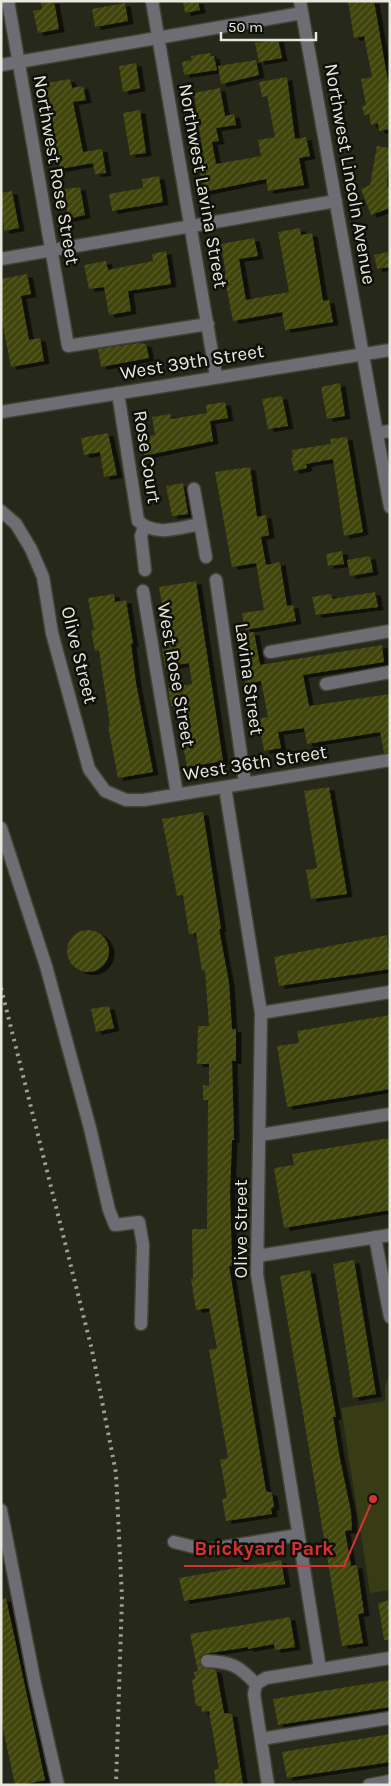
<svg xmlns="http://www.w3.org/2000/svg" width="391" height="1786" viewBox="0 0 391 1786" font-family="Karla,sans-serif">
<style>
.green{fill:#383c14}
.building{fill:url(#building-hatch);filter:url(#shadow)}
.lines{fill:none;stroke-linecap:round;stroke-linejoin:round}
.minor-casing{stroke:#414335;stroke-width:15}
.minor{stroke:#6f6d74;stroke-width:12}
.rail{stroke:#9ea094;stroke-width:4;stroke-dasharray:2.5 5;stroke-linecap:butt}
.labels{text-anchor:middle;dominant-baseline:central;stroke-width:5;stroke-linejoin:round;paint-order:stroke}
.street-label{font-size:19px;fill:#e7e9df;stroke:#0f1009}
.leader{fill:none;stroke:#d73231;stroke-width:2}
.callout-dot{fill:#d73231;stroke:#0f1009;stroke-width:2}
.callout-label{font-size:20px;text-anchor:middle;font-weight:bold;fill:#d73231;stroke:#0f1009;stroke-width:5;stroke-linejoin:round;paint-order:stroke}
</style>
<defs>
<pattern id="building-hatch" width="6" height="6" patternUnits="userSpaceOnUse" patternTransform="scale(1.25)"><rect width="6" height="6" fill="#3f4409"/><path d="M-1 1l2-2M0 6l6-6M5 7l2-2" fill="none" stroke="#5b5f2c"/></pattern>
<filter id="shadow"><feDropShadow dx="5.5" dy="3" stdDeviation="0" flood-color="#0009"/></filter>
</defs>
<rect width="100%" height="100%" fill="#262819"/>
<!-- green -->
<path class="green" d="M390,1371V1590L370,1593L341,1408L385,1401V1387Z"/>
<!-- building -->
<path class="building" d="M41,1H54L59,29L38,33L33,11L42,9Z
M183,1H198L200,10L185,13Z
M348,1H374L390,93V129L379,131L378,123L371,125L369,114L364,115L362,106L366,105L361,79L372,77L364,36L354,38Z
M125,3L128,21L95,27L92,9Z
M278,39L282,58L259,62L255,43Z
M210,53L211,56H214L217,70L184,75L182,62L192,60L191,56Z
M256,60L259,75L221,84L218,66Z
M136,63L140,88L123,92L119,66Z
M287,77L295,139L306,137L310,156L299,158L304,185L268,191L266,179L204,192L198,161L204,160L194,93L220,88L225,116L234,114L236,125L216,128L219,141L212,142L216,164L261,156L258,140L275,137L267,96L262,97L259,82Z
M70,79L72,88L83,86L86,100L73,102L83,152L102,149L106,173L95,174L93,163L60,169L50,106L45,107L41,84Z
M140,110L146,153L130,155L123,113Z
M377,146L390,148L387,185L390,192V208L371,215L361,189L370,185Z
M159,176L163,202L112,211L109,194L143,188L142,179Z
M80,187L85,215L68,219L65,189Z
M12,191L19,228L4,231L1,193Z
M300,228L301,235L312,233L323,301L329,300L333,322L285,330L282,312L233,321L224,275L226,274L221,244L254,238L258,256L239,259L246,300L289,292L278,232Z
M166,251L171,284L128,291L131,311L109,315L104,287L89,289L84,265L106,261L108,270L153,261L152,254Z
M388,252L390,267L377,269L374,255Z
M27,274L31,294L21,296L29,340L40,338L44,361L11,367L1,316V279Z
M139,343L146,344L149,358L101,367L98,349Z
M340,383L345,416L327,419L321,387Z
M282,396L288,426L268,429L262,399Z
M225,402L228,418L210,421L213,441L144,456L141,437L155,435L152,417L170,414L171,419L207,413L206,405Z
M108,433L117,475L104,477L100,452L84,455L81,438Z
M347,437L363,532L344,536L333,459L306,464L307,468L294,471L291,458H293L292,450L331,444L330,439Z
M250,467L257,517L266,515L269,535L261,537L266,565L280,562L287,606L293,605L296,621L245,630L242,613L264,610L256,563L232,567L215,472Z
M183,483L188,514L172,516L166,486Z
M342,551L344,564L328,566L326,554Z
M370,556L373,572L350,576L347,560Z
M196,581L223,761L187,767L176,705L171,706L168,688L192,684L189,663L165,667L162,649L170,648L159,587Z
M375,592L378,607L316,615L312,597L331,594L332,599Z
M114,594L115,602L126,600L133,644H131L136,683L153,772L118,778L108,726H110L99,650L95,651L91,630H94L88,598Z
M254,632L260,665L382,645L384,662L303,675L309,706L390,694V752L384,753L380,732L307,744L304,728L278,732L281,748L264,751L258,719L268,717L261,681L245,684L237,635Z
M329,787L347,894L311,899L306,870L317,868L304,791Z
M203,812L221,929H219L229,983L232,1029H236V1061H232L234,1140H232L230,1192L232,1266H229L266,1491L272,1493L274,1507L271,1508L272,1514L226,1521L222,1499L227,1498L220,1460L228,1458L209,1350L217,1348L209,1308L196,1310L191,1279H193L192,1229H207L208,1100H203V1085L209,1086V1064H197L198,1026H209L205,970L202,971L196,933L189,934L183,895L177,896L162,819Z
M67 951a21 21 0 1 1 42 0a21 21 0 1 1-42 0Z
M387,935L390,969L279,986L274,957Z
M109,1006L114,1028L96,1032L91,1009Z
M390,1015V1089L287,1107L277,1046L299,1043L297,1031Z
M390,1138V1210L284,1228L274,1168L294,1165L292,1154Z
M354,1260L376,1394L353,1398L333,1264Z
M310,1270L336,1417H333L339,1454L351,1512L352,1530L345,1531L351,1566L357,1565L364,1613L358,1614L363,1643L342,1646L280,1276Z
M281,1560L285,1584L184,1601L179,1578Z
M6,1598L45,1780L21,1785H15L1,1719V1599Z
M390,1600V1640H384L378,1603Z
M290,1617L295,1647L275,1650L274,1644L248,1649V1647L204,1654L200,1657V1664L202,1667L216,1670L224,1713L232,1714L243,1785H216L214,1770L219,1769L209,1711L202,1712L201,1706H196L192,1680L195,1679L194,1672L198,1671L190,1634Z
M390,1680V1707L278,1725L273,1699Z
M390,1734V1762L287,1778L282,1752Z"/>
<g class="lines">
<!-- minor casing -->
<g class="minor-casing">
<path id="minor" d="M8,1L68,346L208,324
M152,1L216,376
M300,1L390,507
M1,65L302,13
M1,259L336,201
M118,393L138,521C156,537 179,528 200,524
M1,412L390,350
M377,433L390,431
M194,489L206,557
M1,511L16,524L31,549L43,577L52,633L89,769L105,791L126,800H144L390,760
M144,526L141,536L145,570
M216,580L245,783
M143,591L177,794
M270,652L390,631
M326,684L390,672
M225,787L261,1013L257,1274L320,1669
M1,828L46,966L90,1128L109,1210L115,1225L139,1222L143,1245L141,1324
M261,1013L390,992
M260,1135L390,1114
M375,1237L390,1317
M257,1256L390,1235
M1,1510L35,1684L58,1785
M174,1542L206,1550L298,1535
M207,1661C232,1662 239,1666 256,1684
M256,1684L266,1678L390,1658
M256,1684L254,1694L268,1785
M261,1739L390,1718
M369,1785L390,1781"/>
</g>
<!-- minor -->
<use href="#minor" class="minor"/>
<!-- rail -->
<path class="rail" d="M1,988L92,1350L116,1473L122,1598L116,1785"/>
</g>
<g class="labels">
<!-- street labels -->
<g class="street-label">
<text transform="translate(56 170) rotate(80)">Northwest Rose Street</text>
<text transform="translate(350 174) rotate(80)">Northwest Lincoln Avenue</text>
<text transform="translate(203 186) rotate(80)">Northwest Lavina Street</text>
<text transform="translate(192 362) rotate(-9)">West 39th Street</text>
<text transform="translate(147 457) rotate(81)">Rose Court</text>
<text transform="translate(79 655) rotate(76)">Olive Street</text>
<text transform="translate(176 675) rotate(80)">West Rose Street</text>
<text transform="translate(249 679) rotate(82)">Lavina Street</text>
<text transform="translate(255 763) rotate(-9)">West 36th Street</text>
<text transform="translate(241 1229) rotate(-90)">Olive Street</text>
</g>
</g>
<!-- callouts -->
<path class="leader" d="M373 1499L344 1566H184"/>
<circle class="callout-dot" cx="373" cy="1499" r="5"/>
<g class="callout-label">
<text x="264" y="1555">Brickyard Park</text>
</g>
<!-- border -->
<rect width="391" height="1786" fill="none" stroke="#e7e9df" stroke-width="5"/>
<!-- scale -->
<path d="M221 32v8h95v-8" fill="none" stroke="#e7e9df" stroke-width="2.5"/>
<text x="228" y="32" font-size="15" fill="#e7e9df" stroke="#0f1009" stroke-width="4" paint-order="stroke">50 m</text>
</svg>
